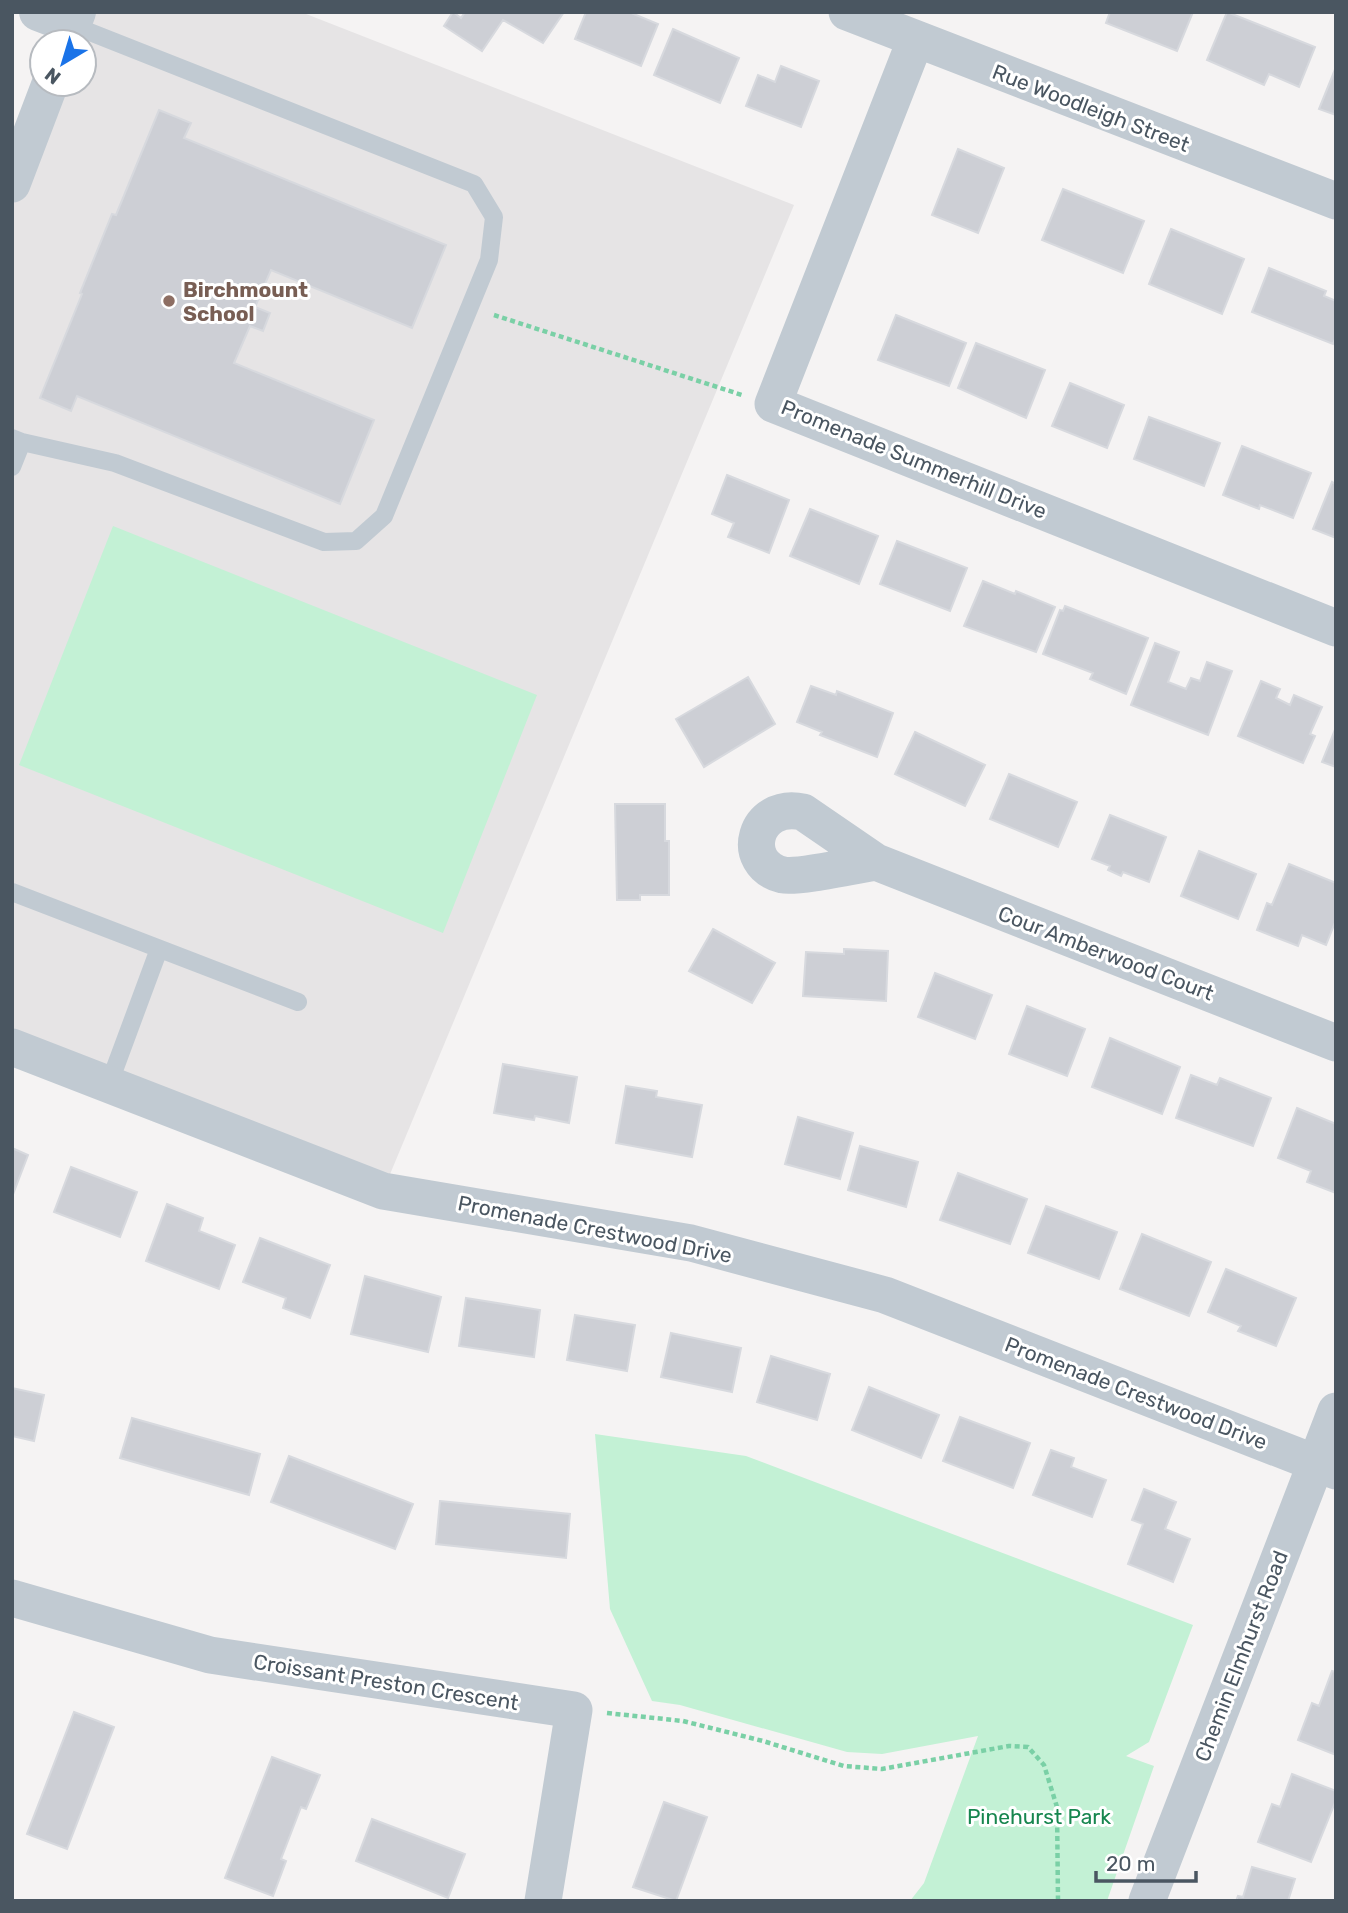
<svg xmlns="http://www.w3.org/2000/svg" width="1348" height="1913" viewBox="0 0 1348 1913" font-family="Rubik,sans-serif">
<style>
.education{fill:#e6e4e5}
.green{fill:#c3f1d5}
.building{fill:#cdcfd5;stroke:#d7d9de;stroke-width:2}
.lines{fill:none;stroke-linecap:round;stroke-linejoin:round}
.path{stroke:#7ad0a6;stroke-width:4.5;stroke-dasharray:5 3.5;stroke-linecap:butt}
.service{stroke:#c1cad2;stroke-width:18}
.minor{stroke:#c1cad2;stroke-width:37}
.tertiary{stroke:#c1cad2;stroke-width:38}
.education-dot{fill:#8d6e63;stroke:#fff;stroke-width:2.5}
.labels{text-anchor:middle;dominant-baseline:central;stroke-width:6;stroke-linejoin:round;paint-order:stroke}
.street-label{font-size:21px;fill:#4a5661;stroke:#fff}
.education-label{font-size:21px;font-weight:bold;fill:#785e54;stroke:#fff;text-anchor:start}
.park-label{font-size:21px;fill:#17864f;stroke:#fff}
</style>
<rect width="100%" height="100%" fill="#f5f3f3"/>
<!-- education -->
<path class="education" d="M77,12H301L794,205L383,1191L12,1047V184L50,84H84V42H66Z"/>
<!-- green -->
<path class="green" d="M113,526L537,695L443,933L19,765Z
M595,1434L746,1456L1193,1625L1149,1742L1126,1756L1154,1766L1107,1901H910L924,1883L978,1736L882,1754L847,1752L680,1705L652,1701L610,1609Z"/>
<!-- building -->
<path class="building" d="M453,12L461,18L465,12H564L543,43L503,20L482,51L444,26Z
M586,12H629L658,24L641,66L575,39Z
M1110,12H1193L1177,51L1106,23Z
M1227,12L1315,47L1299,87L1269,74L1264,85L1207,60Z
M673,29L739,58L720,103L654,75Z
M781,66L819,81L801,127L746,106L758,75L775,82Z
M1336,67V115L1319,109Z
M159,110L191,123L184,138L446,245L412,328L271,270L255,307L270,313L263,331L250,326L234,363L374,420L340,504L77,396L71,411L40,398L82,294L80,293L112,214L116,215Z
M958,149L1004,168L978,233L932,215Z
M1063,189L1144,221L1123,273L1042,240Z
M1171,229L1244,259L1222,314L1149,284Z
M1269,268L1326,291L1324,296L1336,301V337L1333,344L1252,312Z
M896,315L966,343L949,386L878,360Z
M976,343L1045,370L1026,418L958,388Z
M1070,383L1124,405L1107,448L1052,426Z
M1149,417L1220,443L1204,486L1134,459Z
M1242,446L1311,473L1293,518L1260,505L1259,509L1223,495Z
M727,475L789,500L769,553L728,537L734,523L712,514Z
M1332,482L1336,484V538L1313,529Z
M810,509L878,536L859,584L790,556Z
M897,541L967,568L950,611L880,584Z
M983,581L1015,594L1016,591L1055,607L1036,652L964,626Z
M1065,606L1148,638L1126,694L1090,679L1093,673L1043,654L1060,610L1063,611Z
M1155,643L1179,652L1168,682L1186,689L1191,678L1200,681L1207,662L1232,671L1208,735L1131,705Z
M748,677L775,724L704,767L676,719Z
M1261,681L1280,689L1276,698L1290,705L1294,695L1322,707L1310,734L1315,736L1303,763L1238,736Z
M811,686L836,695L837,691L893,713L877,757L820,735L822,732L797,722Z
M1336,727V767L1322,762Z
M915,732L985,765L965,806L895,774Z
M1009,774L1077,802L1058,847L990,819Z
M615,804H665V841H669V895H640V900H617Z
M1110,815L1166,837L1149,882L1123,872L1121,876L1108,870L1110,866L1092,859Z
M1199,851L1256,874L1238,919L1181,896Z
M1289,864L1336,883V920L1326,945L1302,935L1298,946L1257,930L1267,903L1272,905Z
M713,929L775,963L752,1003L689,971Z
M844,949L888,951L886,1001L803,996L806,952L844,954Z
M935,973L992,995L975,1039L918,1017Z
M1027,1006L1085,1029L1067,1076L1009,1054Z
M1110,1038L1180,1067L1162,1114L1092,1087Z
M503,1064L577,1077L569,1123L535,1116L534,1120L494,1113Z
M1191,1075L1217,1085L1220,1078L1271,1098L1253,1146L1176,1118Z
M626,1086L657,1091L656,1097L702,1105L692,1157L616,1143Z
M1297,1108L1336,1124V1193L1307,1182L1311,1171L1278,1158Z
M798,1117L853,1133L840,1179L785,1164Z
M860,1146L918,1162L906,1207L848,1190Z
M12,1148L28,1155L12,1197Z
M71,1167L137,1192L120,1237L54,1212Z
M958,1173L1027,1199L1010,1244L940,1220Z
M167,1204L203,1218L199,1231L235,1245L219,1289L146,1261Z
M1046,1206L1117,1232L1099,1279L1028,1253Z
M1142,1234L1211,1262L1189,1316L1120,1289Z
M260,1238L330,1265L310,1318L283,1308L286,1298L243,1282Z
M1226,1269L1296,1298L1276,1346L1238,1331L1241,1326L1208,1312Z
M365,1276L441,1297L428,1352L351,1334Z
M466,1298L540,1310L534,1357L459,1346Z
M575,1315L635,1325L627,1371L567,1360Z
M671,1333L741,1348L732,1392L661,1377Z
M771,1356L830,1374L817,1420L757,1402Z
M869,1387L939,1415L921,1458L852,1430Z
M12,1388L44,1395L34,1441L12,1436Z
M960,1417L1030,1443L1013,1488L943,1461Z
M132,1418L260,1454L249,1495L120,1458Z
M1051,1450L1074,1458L1071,1467L1106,1480L1092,1517L1033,1495Z
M289,1456L413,1504L395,1549L271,1502Z
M1144,1489L1176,1502L1165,1529L1190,1539L1173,1582L1128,1564L1143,1524L1132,1520Z
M440,1501L570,1514L566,1558L436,1544Z
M1332,1671L1336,1672V1755L1298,1740L1312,1703L1319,1706Z
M74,1712L114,1727L67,1849L27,1834Z
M272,1757L320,1775L306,1809L301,1807L281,1859L286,1861L273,1896L225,1878Z
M1292,1774L1336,1791V1800L1311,1862L1258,1842L1272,1804L1280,1807Z
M664,1802L707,1817L676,1901L633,1887Z
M372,1819L465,1854L448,1898L356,1861Z
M1252,1867L1295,1879L1288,1901H1236L1238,1896L1243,1897Z"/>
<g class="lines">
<!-- path -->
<path class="path" d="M494,315L742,395
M607,1713L683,1721L763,1741L844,1766L882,1769L1009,1746L1028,1747L1044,1765L1057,1807L1058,1901"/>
<!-- service -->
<path class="service" d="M12,438L22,442L12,467
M22,442L115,463L324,542L356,541L384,516L489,260L494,217L474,184L72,25
M12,892L298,1002
M109,1084L159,949"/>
<!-- minor -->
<path class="minor" d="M847,12L1336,201
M915,41L773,404L1336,628
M12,184L50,84
M876,862C857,865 797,878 783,875C738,864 754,801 803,812L876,862L1336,1043
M12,1047L383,1191L691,1243L885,1295L1336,1471
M12,1598L210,1655L574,1710L543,1901
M1147,1901L1336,1411"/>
<!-- tertiary -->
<path class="tertiary" d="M38,12L72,25L77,12"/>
</g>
<!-- markers -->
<circle class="education-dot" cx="169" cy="301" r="7"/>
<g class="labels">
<!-- street labels -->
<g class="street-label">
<text transform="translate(1091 108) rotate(21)">Rue Woodleigh Street</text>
<text transform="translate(914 459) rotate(22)">Promenade Summerhill Drive</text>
<text transform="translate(1106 953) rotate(21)">Cour Amberwood Court</text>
<text transform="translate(595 1229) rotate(11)">Promenade Crestwood Drive</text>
<text transform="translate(1136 1393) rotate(21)">Promenade Crestwood Drive</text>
<text transform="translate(1241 1656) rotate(-69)">Chemin Elmhurst Road</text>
<text transform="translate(386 1682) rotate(9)">Croissant Preston Crescent</text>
</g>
<!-- education labels -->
<g class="education-label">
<text x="183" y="289">Birchmount<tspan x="183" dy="24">School</tspan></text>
</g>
<!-- park labels -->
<g class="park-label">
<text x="1039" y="1816">Pinehurst Park</text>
</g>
</g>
<!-- border -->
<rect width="1348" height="1913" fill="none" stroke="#4a5661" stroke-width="28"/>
<!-- north arrow -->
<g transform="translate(63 63) rotate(218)"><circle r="33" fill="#ffffff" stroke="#b7bbc0" stroke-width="2"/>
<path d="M0-5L12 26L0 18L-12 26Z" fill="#1a73e8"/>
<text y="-10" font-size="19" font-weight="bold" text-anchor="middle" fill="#4a5661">N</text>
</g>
<!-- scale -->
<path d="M1096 1871v10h100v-10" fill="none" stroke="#4a5661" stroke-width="3.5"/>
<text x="1106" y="1871" font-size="21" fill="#4a5661" stroke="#ffffff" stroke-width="5" paint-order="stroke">20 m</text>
</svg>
